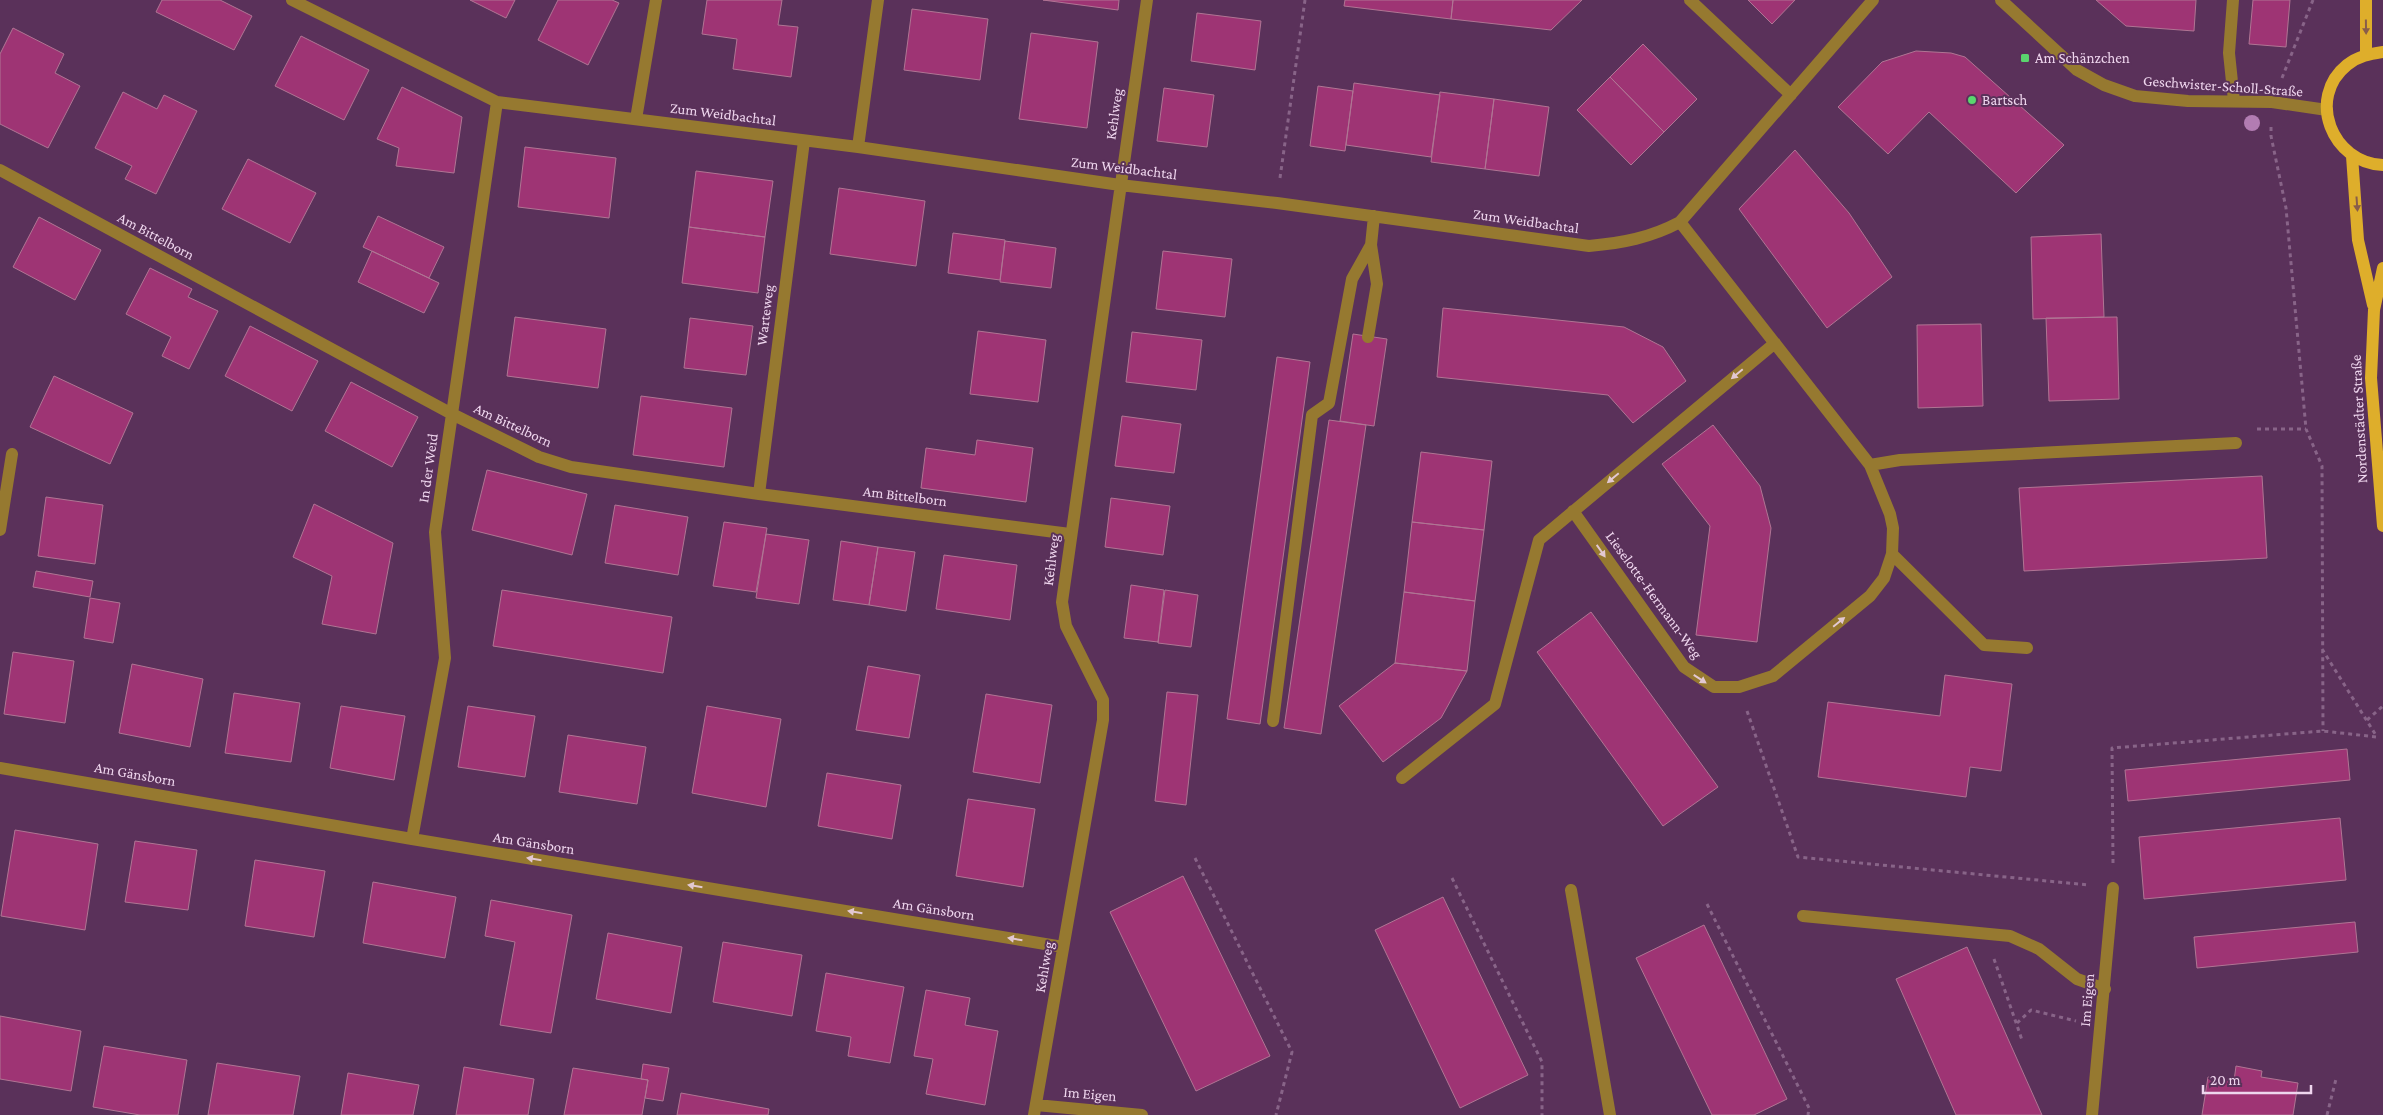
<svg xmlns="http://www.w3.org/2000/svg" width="2383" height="1115" viewBox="0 0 2383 1115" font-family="'Crimson Pro',serif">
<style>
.building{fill:#9e3474;stroke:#b07594}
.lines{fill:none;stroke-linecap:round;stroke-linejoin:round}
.path{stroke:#886488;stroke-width:3;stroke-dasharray:4 4;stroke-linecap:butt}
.minor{stroke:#967930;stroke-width:12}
.major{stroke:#deae2b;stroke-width:12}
.tree{fill:#b27cb2}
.oneway{fill:#885d4a}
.oneway2{fill:#e2c8d2}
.poi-dot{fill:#5ad56e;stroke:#5a315a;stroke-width:2}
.labels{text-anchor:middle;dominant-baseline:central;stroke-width:4;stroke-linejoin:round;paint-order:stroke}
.poi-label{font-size:15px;fill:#efd6ee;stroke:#5a315a;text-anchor:start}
.street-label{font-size:15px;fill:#efd6ee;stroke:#5a315a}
</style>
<rect width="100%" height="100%" fill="#5a315a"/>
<!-- building -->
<path class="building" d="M162,0H220L252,16L234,50L156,12Z
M470,0H515L506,18Z
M558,0H612L619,3L588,65L538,40Z
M707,0H782L778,25L798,27L791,77L733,69L737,39L702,34Z
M1043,0H1119L1118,10Z
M1345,0H1453L1451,19L1344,6Z
M1453,0H1582L1551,30L1451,19Z
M1748,0H1795L1772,24Z
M2096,0H2196L2194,31L2126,26Z
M2253,0H2290L2286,47L2249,44Z
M912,9L988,19L980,80L904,70Z
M1197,13L1261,21L1255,70L1191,61Z
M13,28L64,54L55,73L80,86L48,148L0,124V54Z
M1031,33L1098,42L1087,128L1019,119Z
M301,36L369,70L344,120L275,86Z
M1643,44L1697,99L1664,132L1610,77Z
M1916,51L1951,53L1965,57L2064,145L2016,193L1929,112L1888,154L1838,107L1882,62Z
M1610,77L1664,132L1631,165L1577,110Z
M1354,83L1440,95L1431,157L1346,145Z
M1318,86L1353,91L1345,151L1310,146Z
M402,87L462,117L454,173L396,166L399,148L377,139Z
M1164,88L1214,95L1207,147L1157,141Z
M123,92L157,109L164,95L197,111L156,194L125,179L132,166L95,148Z
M1440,92L1494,99L1485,169L1431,162Z
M1494,99L1549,107L1539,176L1485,169Z
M525,147L616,158L609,218L518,207Z
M1795,150L1849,213L1892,277L1827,328L1739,209Z
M248,159L316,193L290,243L222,209Z
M696,171L773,181L765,237L689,227Z
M839,188L925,201L916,266L830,254Z
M378,216L444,247L429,278L363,247Z
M39,217L101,250L75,300L13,267Z
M689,227L765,237L758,293L682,283Z
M953,233L1005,240L1000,280L948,273Z
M2101,234L2104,317L2033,319L2031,237Z
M1005,241L1056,248L1051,288L1000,282Z
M372,251L439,283L424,313L358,282Z
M1163,251L1232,259L1225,317L1156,309Z
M150,268L192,289L188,297L218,311L189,369L162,356L171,337L126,314Z
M1443,308L1624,327L1663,347L1686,381L1633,423L1608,395L1437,377Z
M515,317L606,329L598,388L507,376Z
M2117,317L2119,399L2049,401L2046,318Z
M690,318L753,326L746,375L684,368Z
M1981,324L1983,406L1918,408L1917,325Z
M250,326L318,361L292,411L225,376Z
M978,331L1046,340L1038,402L970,394Z
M1132,332L1202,340L1196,390L1126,382Z
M1353,334L1387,339L1374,426L1340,421Z
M1277,357L1310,362L1260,724L1227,719Z
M54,376L133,413L110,464L30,427Z
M351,382L418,417L392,467L325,431Z
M641,396L732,408L724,467L633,455Z
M1122,416L1181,424L1174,473L1115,466Z
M1329,420L1366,425L1321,734L1284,728Z
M1713,425L1760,486L1771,528L1757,642L1696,635L1710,526L1662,464Z
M977,440L1033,448L1026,502L921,488L926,448L975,455Z
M1421,452L1492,461L1484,530L1412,522Z
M487,470L587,494L572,555L472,530Z
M2262,476L2267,558L2024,571L2019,488Z
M46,497L103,505L95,564L38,556Z
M1111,498L1170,506L1163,555L1105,547Z
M314,504L393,543L376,634L322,624L332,576L293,557Z
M615,505L688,517L678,575L605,563Z
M724,522L767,528L756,592L713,586Z
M1412,522L1484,530L1475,601L1404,592Z
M766,534L809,540L799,604L756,598Z
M841,541L878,547L869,605L833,600Z
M878,547L915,552L906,611L869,605Z
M944,555L1017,565L1010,620L936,609Z
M36,571L93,581L90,597L33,587Z
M1131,585L1164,590L1158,642L1124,638Z
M502,590L672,617L663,673L493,646Z
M1165,590L1198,595L1191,647L1158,643Z
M1404,592L1475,601L1467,671L1395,663Z
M90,598L120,603L113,643L84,638Z
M1591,612L1718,787L1663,826L1537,652Z
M13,652L74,661L65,723L4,714Z
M1395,663L1467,671L1441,718L1383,762L1339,706Z
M132,664L203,679L190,747L119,733Z
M868,666L920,675L909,738L856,730Z
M1945,675L2012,684L2001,771L1970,767L1966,797L1818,777L1828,702L1940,716Z
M1167,692L1198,695L1186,805L1155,801Z
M234,693L300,703L291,762L225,753Z
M986,694L1052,705L1040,783L973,772Z
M341,706L405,716L394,780L330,768Z
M468,706L535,716L525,777L458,767Z
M707,706L781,719L766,807L692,793Z
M568,735L646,747L637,804L559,792Z
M2347,749L2350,780L2128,801L2125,770Z
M827,773L901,785L892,839L818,826Z
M968,799L1035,809L1023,887L956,876Z
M2340,818L2346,880L2144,899L2139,837Z
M15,830L98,844L85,930L1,916Z
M135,841L197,850L188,910L125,902Z
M255,860L325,871L314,937L245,926Z
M1183,876L1270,1056L1196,1091L1110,912Z
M373,882L456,897L445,958L363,943Z
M1443,897L1528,1075L1460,1108L1375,930Z
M491,900L572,915L551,1033L500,1025L515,942L485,936Z
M2355,922L2358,952L2197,968L2194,937Z
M1704,925L1787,1099L1754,1115H1712L1636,958Z
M608,933L682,947L671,1013L596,999Z
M723,942L802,955L792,1016L713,1002Z
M1967,947L2042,1115H1956L1896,979Z
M826,973L904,987L890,1063L848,1056L851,1037L816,1031Z
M926,990L970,998L965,1025L998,1031L985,1105L926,1094L933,1059L914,1056Z
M0,1016L81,1031L71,1091L0,1079Z
M104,1046L187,1060L178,1115H140L93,1107Z
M217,1063L300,1076L293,1115H208Z
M643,1064L669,1068L663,1101L645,1098L648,1080L641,1079Z
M2236,1066L2262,1071L2261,1077L2298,1083L2293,1115H2202L2208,1077L2234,1081Z
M464,1067L534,1079L528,1115H456Z
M573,1068L648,1080L642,1115H564Z
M348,1073L419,1085L413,1115H341Z
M681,1093L769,1109L768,1115H677Z"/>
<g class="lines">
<!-- path -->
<path class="path" d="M2282,78L2313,0
M2271,127V136L2286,208L2306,429L2322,466L2323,731
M1280,178L1305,0
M2257,429H2306
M2322,649L2377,737
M1747,711L1798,857L2089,885
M2367,720L2383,706
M1195,858L1292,1052L1276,1115
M2113,863L2112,748L2323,731L2377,737
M1452,878L1542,1062V1115
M1707,904L1809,1108L1808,1115
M1994,959L2022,1040
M2017,1023L2031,1010L2076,1021
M2327,1115L2336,1079"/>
<!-- minor -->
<path class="minor" d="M292,0L497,102L858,147L1120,185L1277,203L1589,246C1622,243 1650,238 1680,222L1873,0
M1690,0L1791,95
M2001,0L2077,70L2104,85L2135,96L2188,101L2272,102L2327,110
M2233,0L2229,53L2234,101
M636,119L656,0
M858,147L878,0
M0,170L452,414L539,457L571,467L759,494L1070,534
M1368,337L1377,284L1371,245
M1870,465L1900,460L2236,443
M759,494L804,141
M1573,511L1684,667L1714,687H1739L1773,676L1870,596L1884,578L1892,554L1893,528L1890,514L1870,465L1680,222
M0,530L12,454
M1892,554L1984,645L2027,648
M1273,721L1312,415L1329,403L1352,279L1371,245L1374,216
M0,768L412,839L1063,947
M1402,778L1495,704L1539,540L1775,343
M412,839L445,658L435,532L497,102
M1571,890L1610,1115
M1803,916L2010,936L2039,949L2077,979L2105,989
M1036,1105L1142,1115
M1034,1115L1103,720V700L1066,626L1062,602L1147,0
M2092,1115L2113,888"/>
<!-- major -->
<path class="major" d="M2366,0V55
M2383,52C2370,54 2358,56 2347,65C2306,98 2332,163 2383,165
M2352,156L2358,240L2373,305
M2383,268L2374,310L2371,378L2383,526"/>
</g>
<!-- trees -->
<circle class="tree" cx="2252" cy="123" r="8"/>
<!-- one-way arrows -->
<defs><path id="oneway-solid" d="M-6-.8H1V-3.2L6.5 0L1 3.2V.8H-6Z" transform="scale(1.25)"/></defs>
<g class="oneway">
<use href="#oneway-solid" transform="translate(2366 27) rotate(89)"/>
<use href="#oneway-solid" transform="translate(2357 204) rotate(86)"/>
</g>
<g class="oneway2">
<use href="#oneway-solid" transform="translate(1737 374) rotate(140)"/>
<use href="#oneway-solid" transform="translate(1613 478) rotate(140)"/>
<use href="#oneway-solid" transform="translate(1601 551) rotate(55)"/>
<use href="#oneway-solid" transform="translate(1839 622) rotate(-39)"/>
<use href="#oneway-solid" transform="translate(1700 679) rotate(33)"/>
<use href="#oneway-solid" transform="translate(534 859) rotate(-171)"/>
<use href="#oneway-solid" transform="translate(695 886) rotate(-171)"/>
<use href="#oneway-solid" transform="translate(855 912) rotate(-171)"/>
<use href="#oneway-solid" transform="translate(1015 939) rotate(-171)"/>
</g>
<!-- markers -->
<g class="poi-dot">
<rect x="2020" y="53" width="10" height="10" rx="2.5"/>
<circle cx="1972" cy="100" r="5"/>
</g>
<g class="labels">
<!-- poi labels -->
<g class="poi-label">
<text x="2035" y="58">Am Schänzchen</text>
<text x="1982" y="100">Bartsch</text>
</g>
<!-- street labels -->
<g class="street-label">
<text transform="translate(2223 86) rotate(4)">Geschwister-Scholl-Straße</text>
<text transform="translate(723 114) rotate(7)">Zum Weidbachtal</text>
<text transform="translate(1114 114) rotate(-82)">Kehlweg</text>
<text transform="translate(1124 168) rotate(7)">Zum Weidbachtal</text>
<text transform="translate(1526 221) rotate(8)">Zum Weidbachtal</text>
<text transform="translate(156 236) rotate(28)">Am Bittelborn</text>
<text transform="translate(765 315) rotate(-83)">Warteweg</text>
<text transform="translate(2359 419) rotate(-93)">Nordenstädter Straße</text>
<text transform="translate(513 425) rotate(25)">Am Bittelborn</text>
<text transform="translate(428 468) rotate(-82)">In der Weid</text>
<text transform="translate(905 496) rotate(7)">Am Bittelborn</text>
<text transform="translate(1051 560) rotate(-83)">Kehlweg</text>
<text transform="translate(1654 595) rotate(54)">Lieselotte-Hermann-Weg</text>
<text transform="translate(135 774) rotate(10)">Am Gänsborn</text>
<text transform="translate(534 843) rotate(9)">Am Gänsborn</text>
<text transform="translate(934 909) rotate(9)">Am Gänsborn</text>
<text transform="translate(1044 967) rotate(-80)">Kehlweg</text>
<text transform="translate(2087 1000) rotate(-85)">Im Eigen</text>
<text transform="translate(1090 1094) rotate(5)">Im Eigen</text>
</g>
</g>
<!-- scale -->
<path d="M2203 1085v8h108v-8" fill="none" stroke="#efd6ee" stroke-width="2.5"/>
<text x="2210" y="1085" font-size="15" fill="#efd6ee" stroke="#5a315a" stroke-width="4" paint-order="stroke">20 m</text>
</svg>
